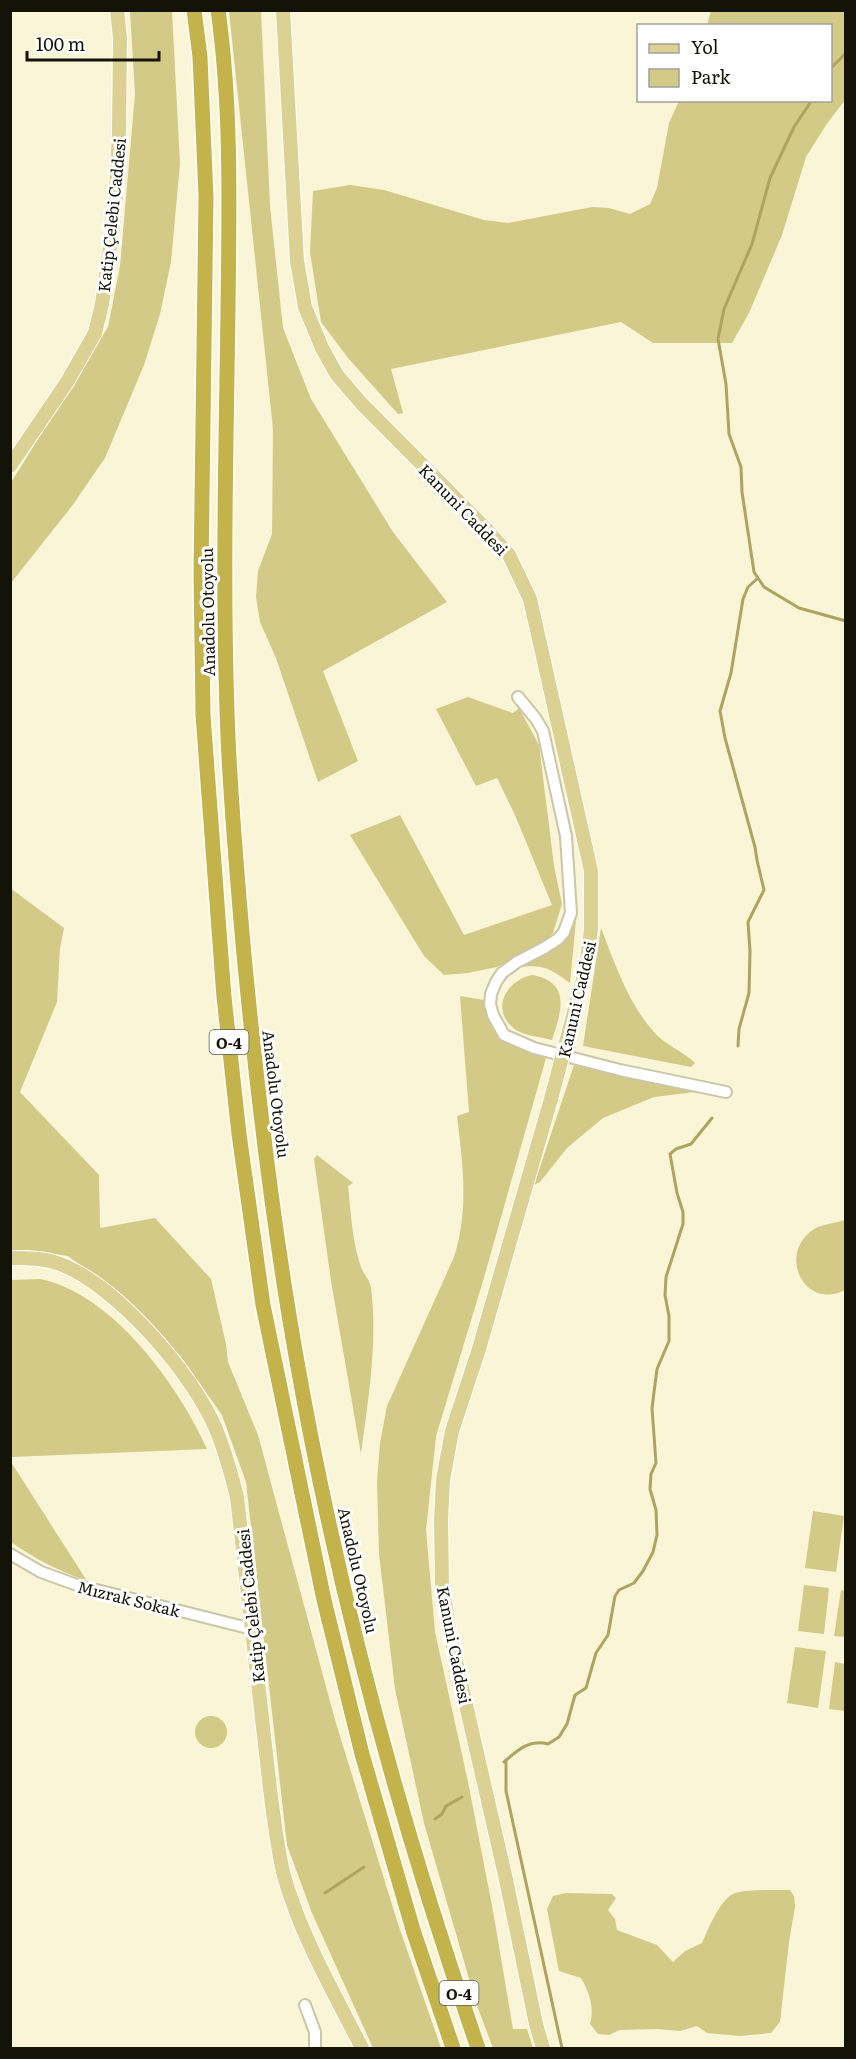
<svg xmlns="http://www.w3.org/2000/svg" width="856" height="2059" viewBox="0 0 856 2059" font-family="Literata,serif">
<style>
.green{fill:#d3ca88}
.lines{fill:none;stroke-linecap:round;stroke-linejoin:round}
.stream{stroke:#afa45f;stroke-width:3}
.minor-casing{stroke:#cac6a8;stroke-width:14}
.major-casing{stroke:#fff;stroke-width:16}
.highway-casing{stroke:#fff;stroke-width:18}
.minor{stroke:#fff;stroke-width:10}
.major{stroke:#dbd192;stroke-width:14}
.highway{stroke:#c3b34a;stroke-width:15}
.major-bridge-casing{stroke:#fff;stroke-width:16;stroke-linecap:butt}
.major-bridge{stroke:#dbd192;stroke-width:14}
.labels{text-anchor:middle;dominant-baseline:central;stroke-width:6;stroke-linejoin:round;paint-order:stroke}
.shield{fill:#fff;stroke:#5a5a52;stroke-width:1.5}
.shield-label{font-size:15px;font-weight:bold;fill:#141308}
.street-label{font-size:16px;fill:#141308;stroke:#fff}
</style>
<rect width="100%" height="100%" fill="#faf5d6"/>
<!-- green -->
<path class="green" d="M130,11H172L180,164L171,262L160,314L144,365L105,458L72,506L11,583L10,484L108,327L120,266L135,94Z
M229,11H261L270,206L283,328L311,399L393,532L447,602L323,671L358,761L318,782L276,658L260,622L256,597L258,571L272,534L273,429Z
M711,11H845V100L826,125L806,157L782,235L749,313L732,343H653L621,322L391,369L403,413L398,414L348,358L321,322L310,252L313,191L350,185L384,190L484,220L508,223L592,207L609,208L630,214L650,204L657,188L669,123L679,101L830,100V26L707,25Z
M468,697L513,713L519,708L539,745L554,866L562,904L553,933L542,944L497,967L468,973L444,975L424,956L350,835L400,815L464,935L552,905L515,815L497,778L476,786L436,709Z
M10,888L64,928L60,948L57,1002L20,1092L99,1175L100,1228L155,1218L211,1279L226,1344L228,1362L258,1435L335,1720L398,1924L441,2048H373L312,1913L287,1845L246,1482L222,1415L181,1357L126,1299L68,1256L27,1250L11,1251Z
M576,920L570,983C551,969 544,964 519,967L549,950L569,935Z
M601,928C615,964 628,1003 654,1032C665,1045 683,1051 695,1063L691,1067L583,1046Z
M532,975C572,982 561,1012 552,1040C541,1037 526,1036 516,1030C490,1012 504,981 532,975Z
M460,996L484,1000L488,1017L500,1040L546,1058L483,1281L436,1436L426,1530L435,1632L468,1782L493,1911L513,2029H527L533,2048H493L476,2003L424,1823L395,1689L379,1554L377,1482L380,1443L387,1406L454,1257C469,1209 463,1165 457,1116L469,1112Z
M574,1065L693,1089L695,1092L654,1097L603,1118L567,1148L540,1182L534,1185Z
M317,1155L353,1183L348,1186C351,1212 352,1242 361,1267C364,1275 370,1280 371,1288C378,1343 368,1399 361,1454L331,1281L314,1159Z
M845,1220V1290C805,1311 776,1254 814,1229C823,1224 836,1223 845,1220Z
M40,1279C112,1293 179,1386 207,1449L11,1457V1280Z
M10,1462H11L87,1581C59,1571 35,1559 11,1542Z
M813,1511L844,1516L836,1572L805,1568Z
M804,1585L829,1588L824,1634L798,1631Z
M841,1590L845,1591V1637L834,1636Z
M795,1647L826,1651L818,1708L787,1703Z
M835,1662L845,1664V1711L829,1709Z
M195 1732a16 16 0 1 1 32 0a16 16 0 1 1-32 0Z
M790,1890L794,1896L795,1907L789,1942L780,2022L771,2033L740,2036L707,2033L697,2026L680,2031L657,2029L620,2030L609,2035L598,2034L590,2024C595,2008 589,1992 581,1978L559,1971L547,1909L553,1896L566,1893L612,1894L616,1898L608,1910L615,1919L617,1930L657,1945L673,1962L685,1951L702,1943C708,1930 719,1901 733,1894C743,1889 777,1890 790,1890Z"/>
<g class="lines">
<!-- stream -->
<path class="stream" d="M830,69L846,53
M812,100L794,127L770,178L752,244L724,309L718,339L726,384L729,434L741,467L742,492L754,572L764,587L799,608L846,621
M738,1046L739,1029L749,993L750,951L748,922L764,890L757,860L755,847L725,738L720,711L731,673L743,599L748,587L758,578
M506,1760V1791L562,2048
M504,1762C518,1750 529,1739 548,1744L559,1737L567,1724L575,1695L586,1688L596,1653L608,1635L615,1596L619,1590L634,1583L643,1571L653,1552L657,1535L656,1510L650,1489L651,1474L656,1463L652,1408L657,1369L669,1341V1316L665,1295L666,1277L683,1224V1212L677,1193L670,1154L676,1149L691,1144L712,1118
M435,1819L442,1814L446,1806L462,1797
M325,1893L364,1867"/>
<!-- minor casing -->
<g class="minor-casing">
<path id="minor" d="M518,697L536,719L543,731L566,836L571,913L564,932L558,939L544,948L517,962L502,973L496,982L491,994L490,1004L493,1015L504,1035L534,1048L620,1070L726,1092
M10,1554L41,1572L77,1585L252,1629
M305,2005L315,2032V2048"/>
</g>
<!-- major casing -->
<g class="major-casing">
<path id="major" d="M283,10L297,261L305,307L322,348L337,375L362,404L486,529L509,555L530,599L591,871V929L586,968L574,1012
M10,466L67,382L95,333L102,304L115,210L119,131L120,38L117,10
M10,1258C27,1258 44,1258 60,1264C116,1285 192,1373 215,1427C225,1450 231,1473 237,1497L270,1789C274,1818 277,1848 284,1876C301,1936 334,1993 362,2048
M543,2048L536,2024L505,1875L450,1635L442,1582L441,1520L443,1480L452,1431L479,1349L551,1099"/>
</g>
<!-- highway casing -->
<g class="highway-casing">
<path id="highway" d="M194,10L200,57L206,197L201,574L203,715L224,997L239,1134L263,1305L324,1600L362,1754L414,1933L453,2048
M218,10C232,110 229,211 228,311C226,453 222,595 228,737C231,806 237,875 243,944C256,1082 272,1220 296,1356C337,1591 400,1823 478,2048"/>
</g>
<!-- minor -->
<use href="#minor" class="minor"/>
<!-- major -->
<use href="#major" class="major"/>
<!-- highway -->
<use href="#highway" class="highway"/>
<!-- major-bridge casing -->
<g class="major-bridge-casing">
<path id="major-bridge" d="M551,1099L574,1012"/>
</g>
<!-- major-bridge -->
<use href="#major-bridge" class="major-bridge"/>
</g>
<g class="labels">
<!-- shield labels -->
<g class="shield">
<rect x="209.5" y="1030" width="39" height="24" rx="4.5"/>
<rect x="439.5" y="1981" width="39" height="24" rx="4.5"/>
</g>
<g class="shield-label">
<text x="229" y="1042">O-4</text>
<text x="459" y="1993">O-4</text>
</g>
<!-- street labels -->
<g class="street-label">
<text transform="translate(111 215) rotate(-84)">Katip Çelebi Caddesi</text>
<text transform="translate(464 509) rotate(46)">Kanuni Caddesi</text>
<text transform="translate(207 612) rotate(-91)">Anadolu Otoyolu</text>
<text transform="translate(576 999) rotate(-77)">Kanuni Caddesi</text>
<text transform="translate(277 1094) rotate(83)">Anadolu Otoyolu</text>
<text transform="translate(359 1570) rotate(77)">Anadolu Otoyolu</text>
<text transform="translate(129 1598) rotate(14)">Mızrak Sokak</text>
<text transform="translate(250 1606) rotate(-96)">Katip Çelebi Caddesi</text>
<text transform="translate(455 1645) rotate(79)">Kanuni Caddesi</text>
</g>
</g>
<!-- border -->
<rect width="856" height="2059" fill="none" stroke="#141308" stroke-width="24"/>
<!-- legend -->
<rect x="637" y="24" width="195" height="78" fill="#ffffff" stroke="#a1a19c" stroke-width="1.5"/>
<rect x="649" y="44" width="30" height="9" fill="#dbd192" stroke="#a1a19c" stroke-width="1.5"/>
<text x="691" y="54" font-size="18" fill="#141308">Yol</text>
<rect x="649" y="69" width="30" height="18" fill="#d3ca88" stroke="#a1a19c" stroke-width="1.5"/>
<text x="691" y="84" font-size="18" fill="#141308">Park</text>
<!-- scale -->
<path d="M27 51v9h132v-9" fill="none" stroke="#141308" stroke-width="3"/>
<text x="36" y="51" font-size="18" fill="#141308" stroke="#ffffff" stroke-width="4.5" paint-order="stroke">100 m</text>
</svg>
